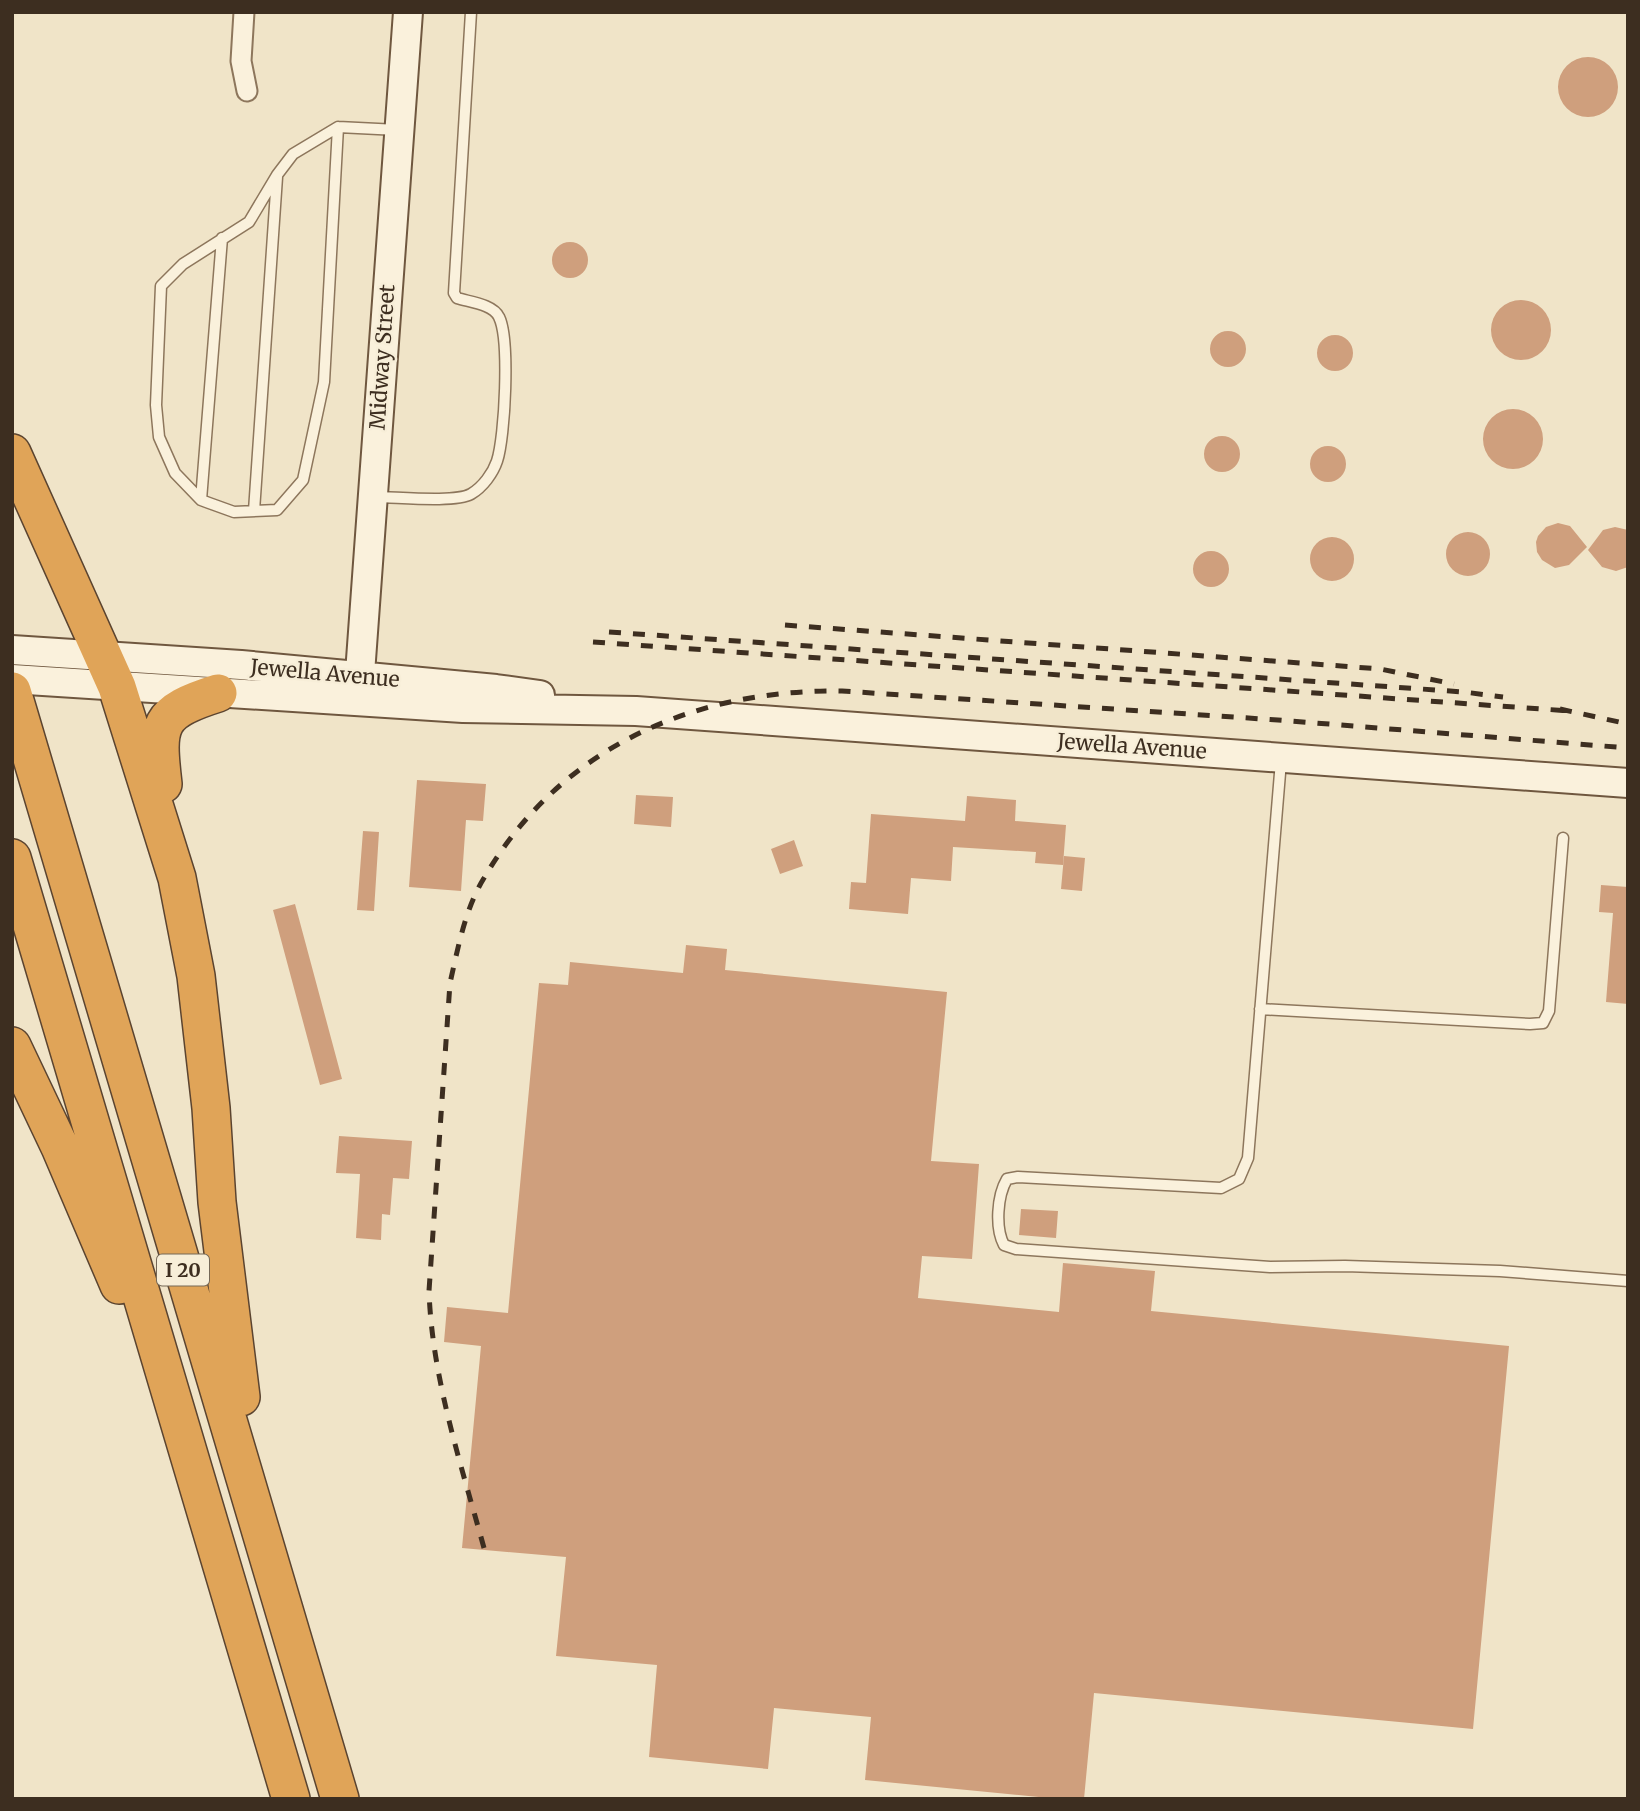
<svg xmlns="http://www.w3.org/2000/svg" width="1640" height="1811" viewBox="0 0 1640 1811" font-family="Merriweather,serif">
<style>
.building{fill:#cf9f7d}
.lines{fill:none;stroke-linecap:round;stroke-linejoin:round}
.lane-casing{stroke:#8d765c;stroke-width:13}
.street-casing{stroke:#8d765c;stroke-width:23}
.secondary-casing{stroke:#6f573f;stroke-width:32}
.highway-casing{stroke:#5b4430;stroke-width:40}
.lane{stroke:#faf1dc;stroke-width:10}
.street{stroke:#faf1dc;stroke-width:19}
.secondary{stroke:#faf1dc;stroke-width:28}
.highway{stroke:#e0a458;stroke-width:37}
.rail{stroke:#3d2e20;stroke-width:5;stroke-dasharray:12 12;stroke-linecap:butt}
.labels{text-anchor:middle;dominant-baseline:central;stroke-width:5;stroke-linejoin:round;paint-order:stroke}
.shield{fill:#f7eed8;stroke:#756857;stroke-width:2}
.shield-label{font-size:19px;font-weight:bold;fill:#3d2e20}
.street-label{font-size:21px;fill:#3d2e20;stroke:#f7eed8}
</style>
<rect width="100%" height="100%" fill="#f0e4c8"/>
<!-- building -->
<path class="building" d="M1558 87a30 30 0 1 1 60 0a30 30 0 1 1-60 0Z
M552 260a18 18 0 1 1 36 0a18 18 0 1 1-36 0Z
M1491 330a30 30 0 1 1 60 0a30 30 0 1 1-60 0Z
M1210 349a18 18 0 1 1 36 0a18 18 0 1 1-36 0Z
M1317 353a18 18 0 1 1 36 0a18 18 0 1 1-36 0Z
M1483 439a30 30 0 1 1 60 0a30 30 0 1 1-60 0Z
M1204 454a18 18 0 1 1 36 0a18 18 0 1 1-36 0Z
M1310 464a18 18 0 1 1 36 0a18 18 0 1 1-36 0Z
M1558,523L1570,526L1587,547L1569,565L1555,568L1542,560L1537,552L1536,542L1538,536L1546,527Z
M1615,527L1628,530V567L1616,571L1602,567L1588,550L1603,530Z
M1446 554a22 22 0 1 1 44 0a22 22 0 1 1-44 0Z
M1310 559a22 22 0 1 1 44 0a22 22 0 1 1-44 0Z
M1193 569a18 18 0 1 1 36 0a18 18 0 1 1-36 0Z
M417,780L486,784L483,821L466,820L461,891L409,887Z
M636,795L673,797L671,827L634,824Z
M967,796L1016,800L1015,821L1066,825L1063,865L1035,863L1036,852L953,847L951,881L911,878L908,914L849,909L851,882L866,883L871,814L965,821Z
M363,831L379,832L374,911L357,910Z
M794,840L803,866L780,874L771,849Z
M1064,856L1085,858L1082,891L1061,889Z
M1601,885L1628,887V1004L1606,1002L1613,913L1599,912Z
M295,904L342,1079L320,1085L273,910Z
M686,945L727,949L725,970L947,992L931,1161L979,1164L972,1259L922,1256L918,1298L1059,1312L1063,1263L1155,1271L1151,1311L1509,1346L1473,1729L1094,1693L1084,1799H1059L865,1780L871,1717L774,1708L768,1769L649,1757L657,1665L556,1656L566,1557L462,1548L481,1346L444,1342L447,1307L508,1313L539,983L568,985L570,962L683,973Z
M339,1136L412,1141L409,1179L393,1178L390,1215L382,1214L381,1240L356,1238L360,1174L336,1173Z
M1021,1209L1058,1211L1056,1238L1019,1235Z"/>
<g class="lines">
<!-- lane casing -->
<g class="lane-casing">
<path id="lane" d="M338,127L324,382L303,480L277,510L234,512L209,503L201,500L175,473L159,437L156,405L161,286L183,264L249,222L277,175L293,154L338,127L398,130
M376,497C397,497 455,503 471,494C483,487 493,473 497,461C505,437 510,339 499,317C493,304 469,302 457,298L454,293L471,12
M201,500L222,238
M254,511L277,177
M1281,761L1248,1158L1239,1179L1221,1188L1018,1177L1007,1179C997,1196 995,1228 1004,1245L1016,1249L1270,1267L1345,1266L1500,1271L1628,1281
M1260,1009L1530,1024L1543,1023L1549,1011L1563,838"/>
</g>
<!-- street casing -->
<g class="street-casing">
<path id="street" d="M244,12L241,61L247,91"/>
</g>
<!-- secondary casing -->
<g class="secondary-casing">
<path id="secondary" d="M12,650L241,665L496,689L540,695
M12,679L463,708L636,711L1628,783
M358,701L408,12"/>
</g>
<!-- highway casing -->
<g class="highway-casing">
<path id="highway" d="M12,453L117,687L177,878L196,976L211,1108L217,1202L241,1397
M12,691L340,1799
M163,784C156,724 157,712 218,693
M12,858L291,1799
M12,1046L60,1147L119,1285"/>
</g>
<!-- lane -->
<use href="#lane" class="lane"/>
<!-- street -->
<use href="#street" class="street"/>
<!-- secondary -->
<use href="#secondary" class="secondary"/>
<!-- highway -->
<use href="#highway" class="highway"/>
<!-- rail -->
<path class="rail" d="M785,625L1341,666L1380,669L1454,684
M609,632L1464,692L1503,697
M593,642L1570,711
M1560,709L1628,724
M484,1548C461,1464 432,1378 429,1291L450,983C458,948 465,909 484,878C560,747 695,689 842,691L1278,720L1628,748"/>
</g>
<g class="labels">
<!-- shield labels -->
<rect class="shield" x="157" y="1254.5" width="52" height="31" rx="5"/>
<g class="shield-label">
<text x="183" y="1270">I 20</text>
</g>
<!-- street labels -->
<g class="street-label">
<text transform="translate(382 357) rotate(-86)">Midway Street</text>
<text transform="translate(325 673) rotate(5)">Jewella Avenue</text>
<text transform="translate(1132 746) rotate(4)">Jewella Avenue</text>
</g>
</g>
<!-- border -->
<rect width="1640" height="1811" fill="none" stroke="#3d2e20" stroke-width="28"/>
</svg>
